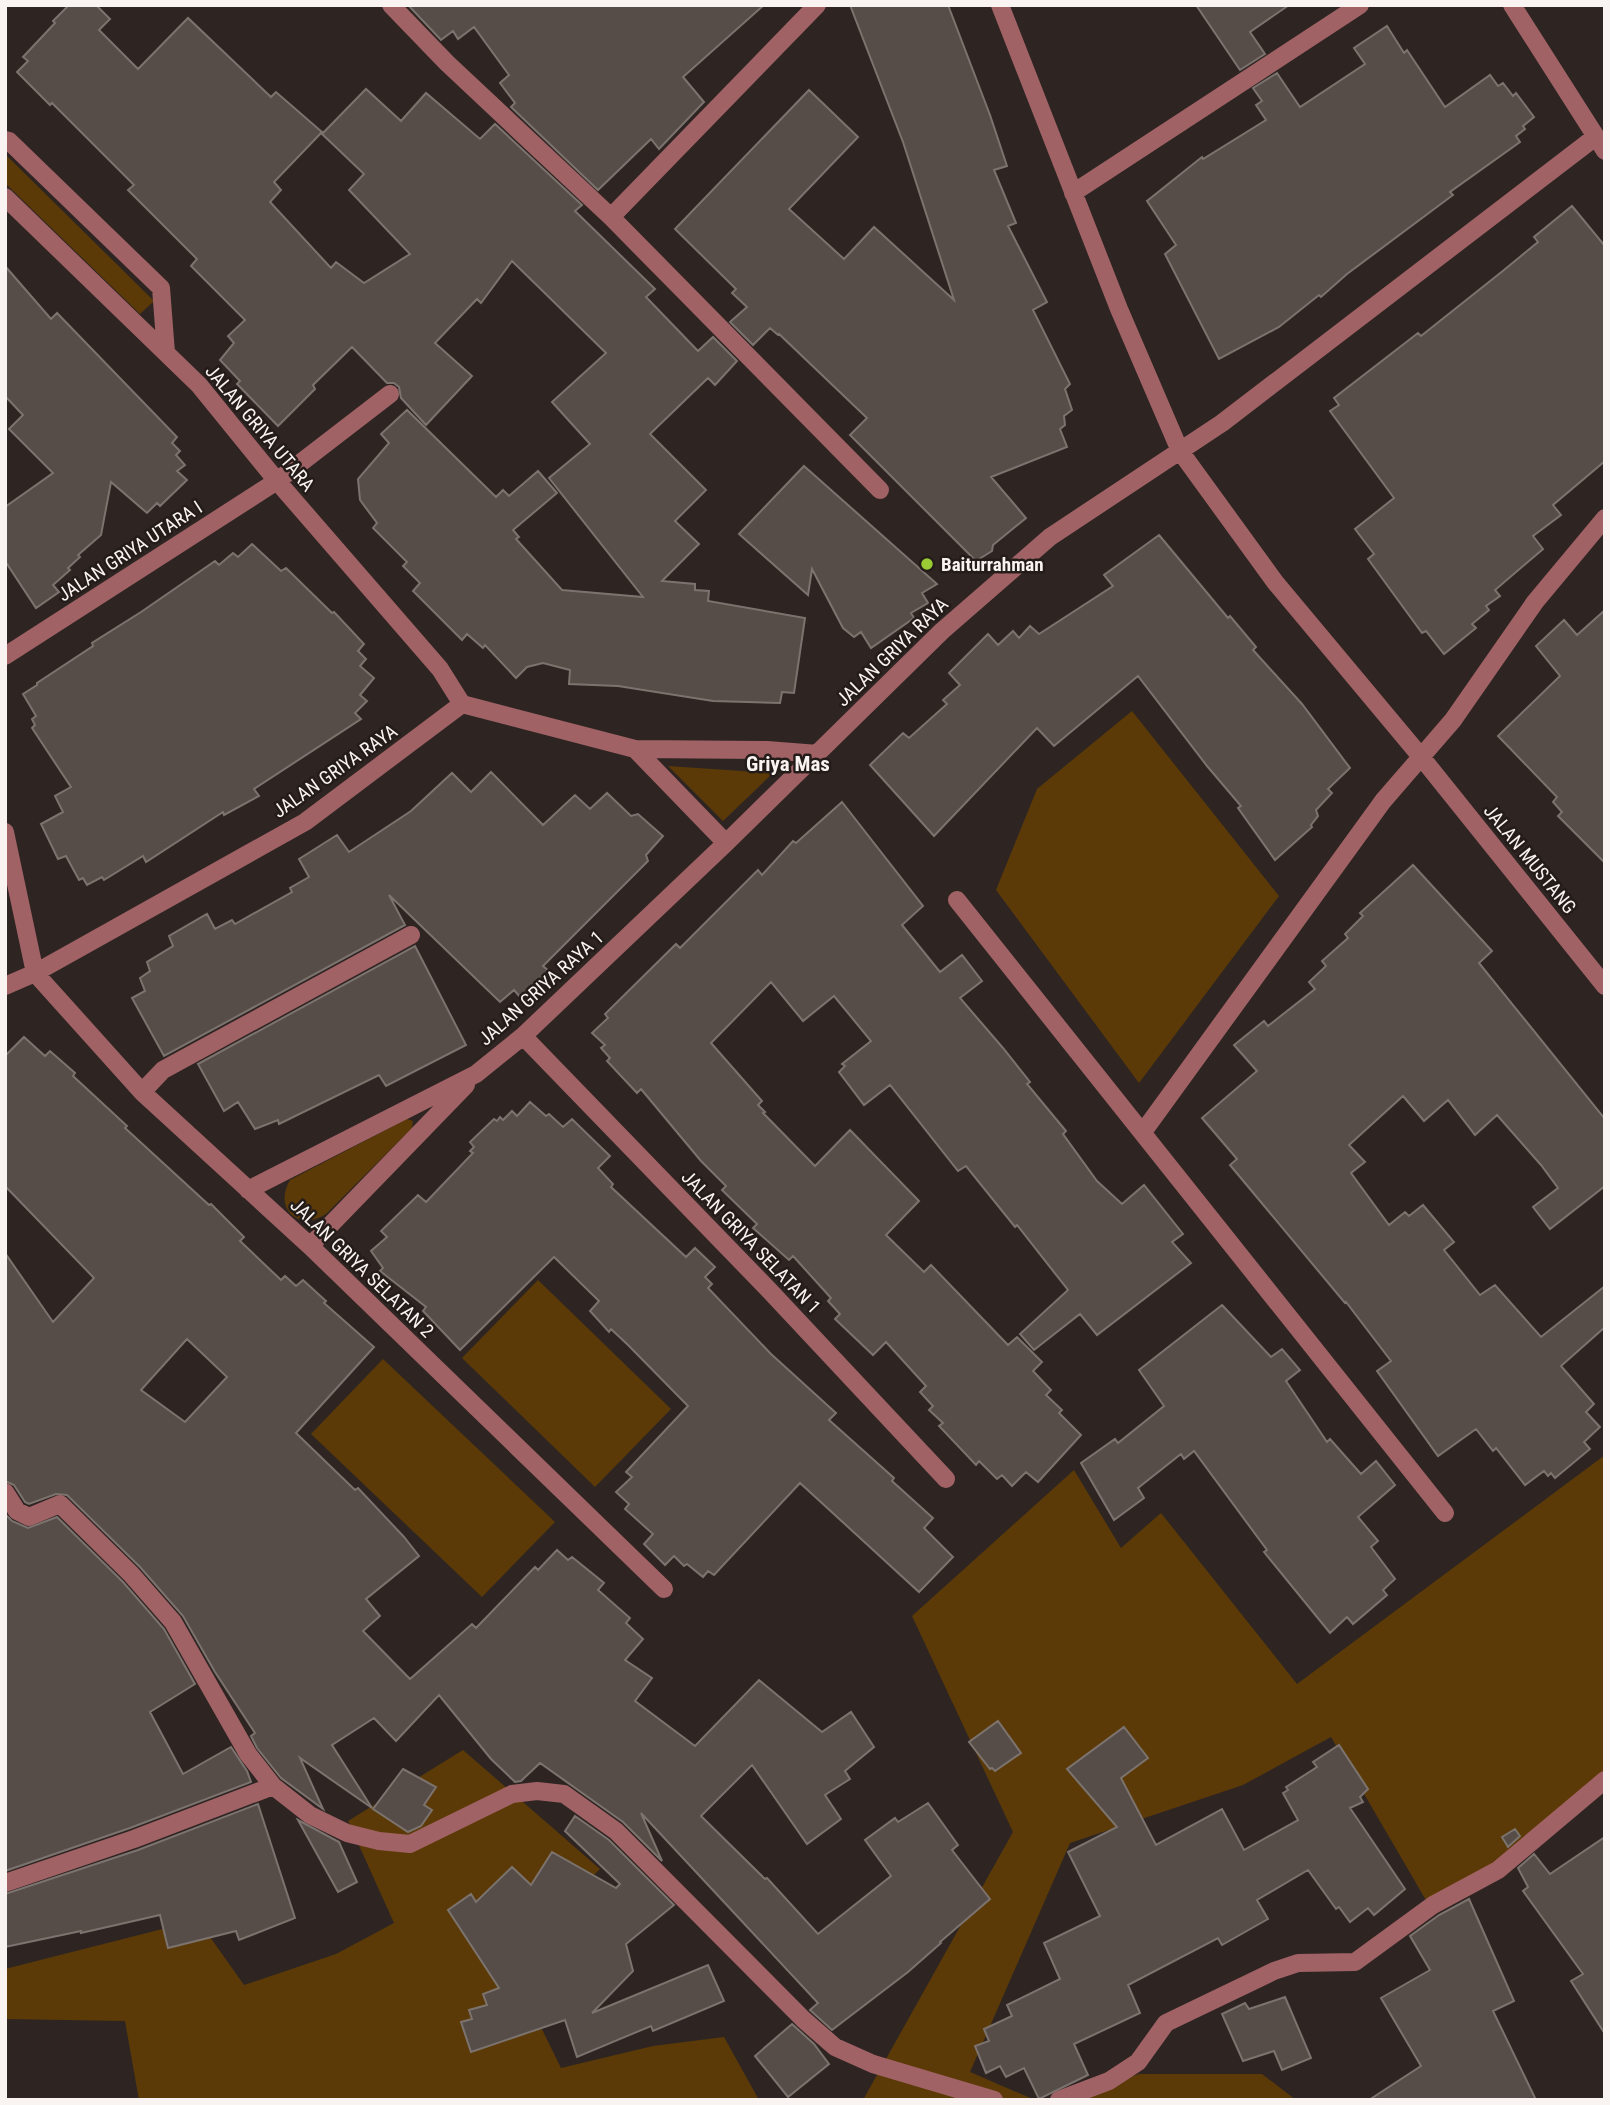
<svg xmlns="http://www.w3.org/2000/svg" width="1610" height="2105" viewBox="0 0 1610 2105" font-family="'Roboto Condensed',sans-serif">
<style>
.green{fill:#5b3a07}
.building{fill:#564d48;stroke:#7c736e;stroke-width:2;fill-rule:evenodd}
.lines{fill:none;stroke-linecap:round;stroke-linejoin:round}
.minor{stroke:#a16265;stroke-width:18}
.poi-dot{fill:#9acb34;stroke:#241c19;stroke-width:2.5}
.labels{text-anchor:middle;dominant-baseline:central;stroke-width:5;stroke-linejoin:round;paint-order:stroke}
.street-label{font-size:19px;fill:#f9f3f1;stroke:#241c19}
.poi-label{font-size:19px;font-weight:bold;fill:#f9f3f1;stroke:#241c19;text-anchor:start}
.neighbourhood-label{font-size:21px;font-weight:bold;fill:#f9f3f1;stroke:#241c19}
</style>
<rect width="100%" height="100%" fill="#2e2523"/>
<!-- green -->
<path class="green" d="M5,154L154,301L140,314L5,183Z
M1132,711L1279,896L1139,1083L996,890L1037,789Z
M668,766L773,773L723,821Z
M407,1119L413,1121L412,1128L326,1214C299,1232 273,1209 290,1180Z
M538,1280L671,1409L595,1487L462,1358Z
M383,1359L555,1522L482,1597L311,1434Z
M1605,1455V1791L1515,1866L1427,1902L1331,1737L1243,1785L1070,1843L970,2072L1035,2100H863L1013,1832L912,1616L1074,1470L1121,1548L1161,1513L1297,1684Z
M463,1750L600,1869L508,1960L561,2068L653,2046L724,2037L759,2100H139L125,2021L5,2019V1969L198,1920L244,1985L336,1954L394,1923L348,1821Z
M1139,2074H1262L1296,2100H1060Z"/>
<!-- building -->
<path class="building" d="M69,5H96L110,19L99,30L138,69L188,18L271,97L276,92L322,132L274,182L281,190L270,202L331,268L336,262L364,283L410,254L349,190L364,174L322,134L366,89L401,121L426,93L480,139L495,124L582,205L575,211L655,289L646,297L698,351L713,337L737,361L715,385L708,378L650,434L706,490L675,521L699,544L662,581L695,584V590L709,591L708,601L805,618L794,693L782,692L780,703L713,701L618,686L569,684L570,670L543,663L527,667L516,678L485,645L483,648L467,634L462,640L413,591L420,583L403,566L407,562L373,528L377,523L360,500L358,479L389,443L381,434L407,410L496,497L503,490L509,496L538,471L557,493L513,530L519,537L516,539L562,590L643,597L549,478L590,444L552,402L606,353L512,261L481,303L477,299L435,343L472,376L426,425L401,398L399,387L394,383H387L352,347L313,385L315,389L278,426L237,384L240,381L220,360L234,343L228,336L245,320L191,266L197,259L128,190L134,185L52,103L50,105L17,72L28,61L23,57L55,23L53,21Z
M408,5H764L683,77L704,102L659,149L651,139L598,190L511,107L515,103L500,83L509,75L474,27L458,39L453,31L441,40Z
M850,5H948L990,115L1007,166L994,170L1016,223L1008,226L1047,302L1033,310L1070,384L1065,389L1072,410L1064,416L1065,425L1060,429L1067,447L991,477L1026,518L993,545L992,551L976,561L850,435L867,418L779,334L778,335L770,328L753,345L730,322L747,307L732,293L736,289L675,229L809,90L858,137L789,209L844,259L874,227L954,300L903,142Z
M1196,5H1289L1250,32L1265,54L1240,70Z
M1387,26L1404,53L1407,50L1445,107L1490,75L1498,86L1503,83L1513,96L1516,93L1534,117L1523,126L1525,129L1516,136L1520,142L1450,192L1453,195L1347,274L1321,297L1319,295L1279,327L1219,359L1165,254L1176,245L1147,201L1202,157L1203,159L1266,120L1256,105L1262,101L1253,88L1277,73L1300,107L1365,64L1354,48Z
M1572,206L1605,246V461L1553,505L1561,515L1533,536L1543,549L1495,590L1500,596L1486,606L1489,610L1472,624L1476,628L1444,654L1426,631L1422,633L1368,559L1374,554L1355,529L1394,498L1330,411L1339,405L1334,398L1418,333L1421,336L1504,270L1538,242L1534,237Z
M5,266L51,319L57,313L177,437L172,443L180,451L176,455L185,465L177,471L187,480L160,506L157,503L147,513L111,482L101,535L78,555L80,557L68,568L70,570L53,585L59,592L36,608L5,561V507L53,473L9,429L23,415L5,396Z
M804,466L937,584L922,593L928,603L911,613L914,618L871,648L861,632L854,637L843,628L812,569L808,595L739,534Z
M1159,535L1228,618L1230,616L1256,647L1253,650L1302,704L1350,768L1328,789L1332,793L1316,810L1318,816L1311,825L1312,827L1275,860L1238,808L1241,806L1207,766L1138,676L1054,746L1037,728L934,836L870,765L903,733L909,738L947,704L943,700L960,685L949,673L988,634L998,645L1013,631L1019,638L1030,626L1039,634L1113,586L1104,575Z
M252,544L281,571L286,568L332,613L334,612L364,644L358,651L366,659L360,666L374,678L360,695L367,701L355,713L361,719L254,789L259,796L224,815L223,812L146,862L143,856L104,880L102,877L87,885L83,878L79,880L66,856L58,859L41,824L63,812L55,796L71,787L32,728L35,725L32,719L36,716L23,694L37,685V683L93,646L92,643L141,612L215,561L219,565L233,553L238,557Z
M1605,610V863L1558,816L1562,812L1553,802L1557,797L1498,736L1560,676L1536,646L1564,620L1577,635Z
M491,772L543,825L575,795L590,809L607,793L631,816L638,814L663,836L646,855L648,861L543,966L550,972L521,998L514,990L500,1002L389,895L405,925L164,1056L132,998L145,991L140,978L150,971L147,962L173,946L169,936L207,914L215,929L232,920L235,924L292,892L290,888L309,877L299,859L337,835L349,852L411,811L452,773L471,792Z
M842,802L923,906L902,925L940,972L962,955L982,981L960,998L1003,1048L1030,1082L1027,1084L1066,1131L1063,1134L1097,1181L1122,1204L1144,1185L1183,1234L1172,1242L1191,1263L1097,1335L1080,1314L1034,1350L1020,1334L1068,1290L1017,1225L1015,1227L966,1166L958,1171L890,1085L864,1105L839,1072L845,1066L842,1064L871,1041L834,996L803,1021L771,982L711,1043L762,1101L758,1105L765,1112L763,1113L815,1166L850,1130L919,1201L886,1235L924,1272L931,1265L1008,1345L1017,1337L1042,1362L1033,1371L1051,1390L1046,1395L1062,1410L1059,1413L1081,1435L1038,1482L1026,1472L1012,1486L1002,1475L997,1479L979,1461L976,1465L939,1426L943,1423L929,1410L933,1406L920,1392L926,1386L886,1342L873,1355L835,1319L840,1314L828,1301L831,1298L793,1256L789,1260L753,1228L757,1224L722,1190L726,1186L701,1161L641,1089L637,1093L607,1061L610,1058L601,1048L605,1045L592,1033L608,1018L605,1014L676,944L680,948L758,870L762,875L793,841L796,843Z
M1413,865L1492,951L1479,963L1605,1119V1186L1550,1229L1533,1207L1558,1188L1541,1165L1497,1115L1475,1135L1448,1100L1424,1121L1403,1096L1349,1145L1365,1162L1351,1173L1389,1225L1405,1212L1409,1216L1423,1205L1454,1242L1444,1250L1480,1295L1495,1285L1541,1337L1605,1286V1327L1561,1366L1594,1404L1586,1412L1600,1427L1584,1442L1590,1449L1555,1478L1551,1473L1548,1476L1544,1471L1525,1485L1496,1448L1493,1451L1476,1429L1438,1456L1377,1371L1391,1361L1346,1302L1345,1303L1230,1165L1237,1159L1202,1118L1257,1071L1234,1045L1264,1021L1268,1026L1315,989L1309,982L1326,966L1322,961L1348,938L1345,934L1363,916L1360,913Z
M415,946L466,1045L386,1086L379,1075L279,1124L278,1120L255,1129L238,1102L224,1111L198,1064Z
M24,1037L45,1056L50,1051L75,1073L73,1076L127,1126L125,1128L209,1205L211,1204L244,1237L240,1241L281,1280L285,1276L296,1286L303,1280L326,1301L324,1303L374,1347L296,1433L355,1490L358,1488L404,1537L419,1556L366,1599L380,1616L363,1631L410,1679L472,1624L476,1628L535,1567L538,1570L557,1550L568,1560L572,1557L604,1583L598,1590L630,1618L626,1623L643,1639L625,1660L652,1678L635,1701L695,1746L759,1680L822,1732L851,1712L874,1747L845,1771L850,1779L825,1795L841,1819L807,1844L752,1765L701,1816L765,1879L767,1878L818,1934L891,1876L865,1840L895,1818L898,1822L928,1803L958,1845L952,1850L990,1899L940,1942L941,1943L908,1972L832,2030L810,2010L818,2003L641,1813L662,1861L623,1822L540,1763L521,1781L515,1782L491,1759L439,1695L396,1741L374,1718L332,1745L372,1808L300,1758L323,1809L281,1778L257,1748L251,1736L255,1733L215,1672L183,1616L140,1567L67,1495L56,1494L29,1504L25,1502L14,1485L5,1481V1253L53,1322L94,1278L5,1186V1056ZM187,1339L227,1377L185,1422L141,1390Z
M530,1102L546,1116L549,1114L563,1127L572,1119L610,1156L598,1168L613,1184L611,1187L686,1257L695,1248L715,1267L705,1277L712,1284L708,1288L771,1354L836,1413L829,1420L894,1478L892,1481L933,1518L924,1528L953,1557L919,1592L800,1483L714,1575L708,1571L703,1577L687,1564L684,1566L674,1556L665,1565L644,1544L653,1534L625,1509L629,1504L616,1492L632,1477L626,1472L688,1406L628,1345L611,1329L609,1332L590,1311L599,1301L554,1257L460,1350L423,1311L426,1307L380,1271L383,1268L371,1251L387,1237L381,1231L418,1195L426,1202L473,1153L470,1151L474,1147L470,1142L494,1119L497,1121L500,1117L503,1120L512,1111L517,1116Z
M1222,1305L1271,1357L1282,1349L1300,1370L1286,1381L1327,1442L1330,1439L1361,1474L1376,1461L1395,1485L1358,1517L1378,1541L1371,1547L1395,1579L1383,1590L1387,1595L1353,1624L1347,1617L1330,1633L1264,1552L1267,1550L1194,1451L1184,1459L1181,1454L1138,1488L1144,1498L1114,1520L1081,1463L1115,1439L1118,1443L1164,1406L1139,1370Z
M5,1514L12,1521L28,1528L57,1517L123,1582L164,1629L195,1684L150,1712L183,1774L231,1747L247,1771L251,1782L130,1828L5,1871Z
M998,1721L1021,1753L995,1771L992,1768L990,1769L969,1742Z
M1124,1727L1148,1758L1121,1778L1156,1845L1222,1809L1244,1850L1298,1820L1283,1793L1288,1790L1286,1787L1317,1767L1313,1762L1339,1745L1368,1789L1360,1797L1363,1802L1350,1808L1405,1889L1374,1915L1368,1908L1350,1922L1339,1907L1336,1909L1308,1870L1257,1900L1268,1919L1222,1945L1218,1938L1128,1985L1140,2013L1074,2044L1088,2075L1039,2099L1024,2068L1006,2077L1000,2066L986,2073L975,2046L989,2041L984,2029L1012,2016L1007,2005L1060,1979L1044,1943L1100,1916L1068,1852L1117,1827L1067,1769Z
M403,1769L436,1787L424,1805L432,1810L421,1826L408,1832L373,1809Z
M258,1804L295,1918L239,1940L236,1931L168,1948L160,1915L81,1933V1931L5,1947V1894L138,1850Z
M575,1816L609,1840L674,1905L626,1944L633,1971L592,2013L708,1965L724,2001L653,2031L651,2026L577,2057L565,2020L471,2052L461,2022L472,2019L469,2010L487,2005L483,1994L499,1988L448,1910L471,1894L476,1902L512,1867L531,1885L552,1852L616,1888L620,1884L565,1831Z
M298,1820L339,1842L357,1882L338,1892Z
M1515,1829L1520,1836L1508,1847L1502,1837Z
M1605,1837V2034L1571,1981L1583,1974L1523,1891L1528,1887L1518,1868L1534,1854L1550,1874Z
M1469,1899L1514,2001L1493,2011L1536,2100H1369L1421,2066L1381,1998L1430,1970L1410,1936L1439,1915Z
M1285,1997L1311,2058L1282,2070L1274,2051L1243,2061L1222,2014L1245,2003L1249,2009Z
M792,2024L814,2044L829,2064L788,2097L755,2056Z"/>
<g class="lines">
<!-- minor -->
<path class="minor" d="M391,5L447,63L611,217L880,490
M1000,5L1119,309L1180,451L1275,582L1422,758L1605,986
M1512,5L1605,151
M5,140L9,141L161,288L166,353
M1073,193L1360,5
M5,197L199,385L277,481L440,669L462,704
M611,217L817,5
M5,656L277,481L390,394
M635,749L726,843
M5,832L35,973L142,1092L310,1246L664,1589
M957,900L1445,1513
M5,986L35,973L305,822L462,704L635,749L767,750L818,754
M523,1036L767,1288L946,1479
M142,1092L163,1070L411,935
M1143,1132L1383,801L1453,720L1535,602L1605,518
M248,1190L476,1074L523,1036L726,843L942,631L1050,537L1222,423L1594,138
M310,1246L466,1085
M5,1492L17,1511L29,1517L60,1504L131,1574L173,1622L248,1754L273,1786L310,1815L347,1833L379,1841L410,1844L512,1794L537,1791L564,1794L616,1831L804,2020L835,2047L873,2064L994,2100
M5,1883L134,1839L273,1786
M1059,2100L1109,2081L1138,2062L1166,2023L1274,1971L1298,1963L1355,1962L1433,1905L1498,1870L1605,1780"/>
</g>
<!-- markers -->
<circle class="poi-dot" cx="927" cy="564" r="7"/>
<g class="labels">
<!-- street labels -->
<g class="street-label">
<text transform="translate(260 428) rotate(50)">JALAN GRIYA UTARA</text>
<text transform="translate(130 551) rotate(-33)">JALAN GRIYA UTARA I</text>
<text transform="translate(892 652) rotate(-44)">JALAN GRIYA RAYA</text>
<text transform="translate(335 771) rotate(-35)">JALAN GRIYA RAYA</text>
<text transform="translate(1530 859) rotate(51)">JALAN MUSTANG</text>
<text transform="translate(541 988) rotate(-42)">JALAN GRIYA RAYA 1</text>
<text transform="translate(751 1242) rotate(46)">JALAN GRIYA SELATAN 1</text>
<text transform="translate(362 1268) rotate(44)">JALAN GRIYA SELATAN 2</text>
</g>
<!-- poi labels -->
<g class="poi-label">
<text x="941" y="564">Baiturrahman</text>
</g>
<!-- neighbourhood labels -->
<g class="neighbourhood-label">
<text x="788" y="764">Griya Mas</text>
</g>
</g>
<!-- border -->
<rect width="1610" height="2105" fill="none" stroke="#f9f3f1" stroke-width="14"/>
</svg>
